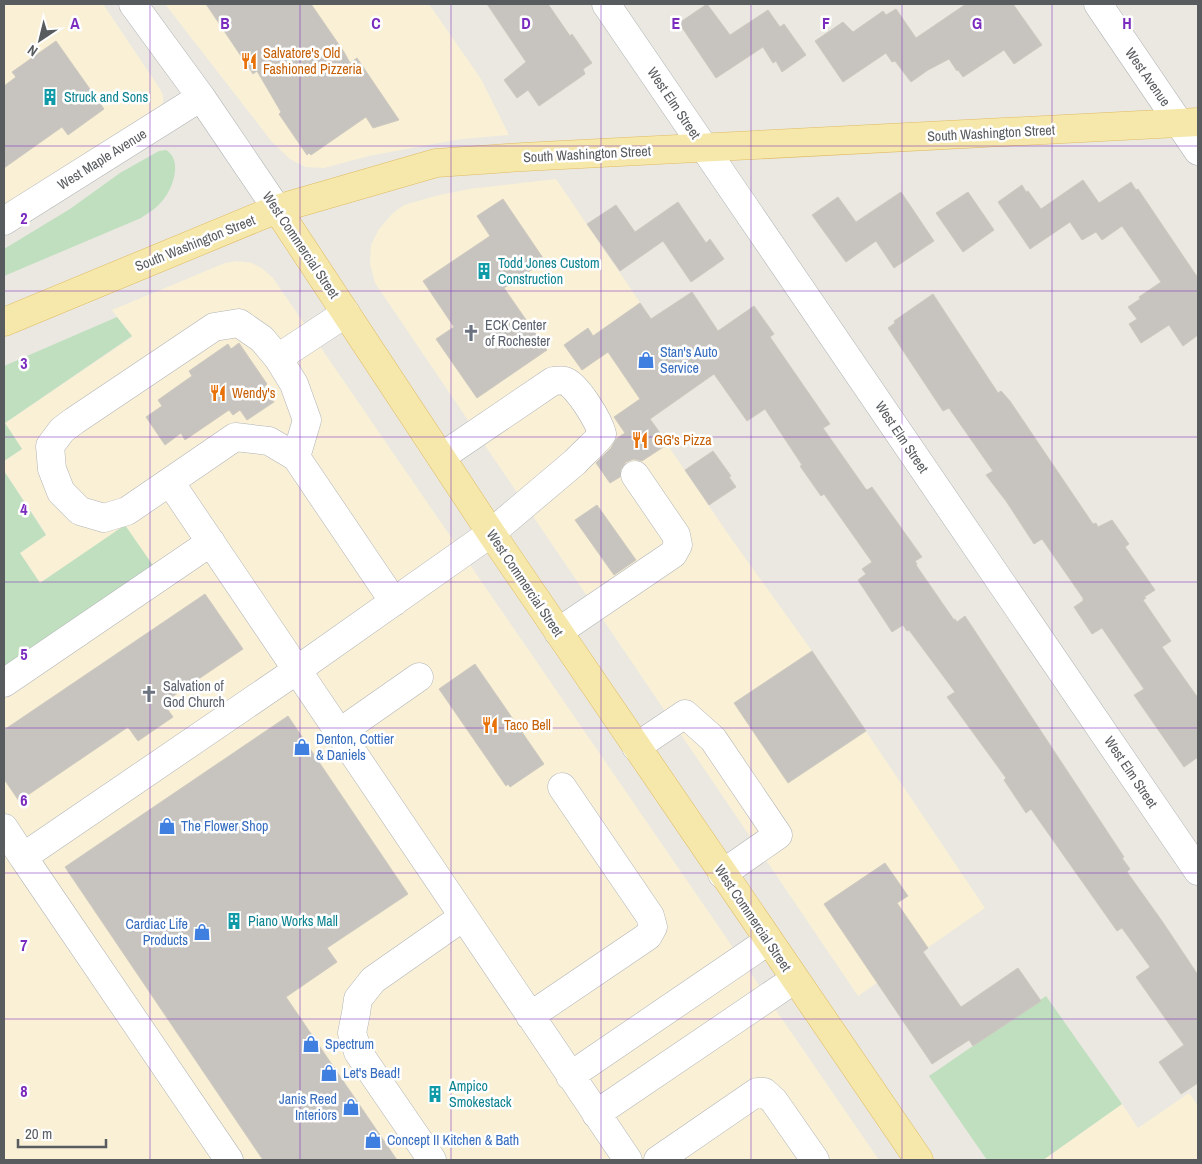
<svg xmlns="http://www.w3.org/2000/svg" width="1202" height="1164" viewBox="0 0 1202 1164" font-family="'Archivo Narrow',sans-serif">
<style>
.commercial{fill:#f9f0d6}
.green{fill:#bfdfbf}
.building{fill:#c7c4bf;stroke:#cec9bf}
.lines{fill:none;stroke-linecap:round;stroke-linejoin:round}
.minor-casing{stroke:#b1b3b6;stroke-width:29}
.major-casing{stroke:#e0bb63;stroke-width:29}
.minor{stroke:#fff;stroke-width:28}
.major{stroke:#f5e8aa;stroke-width:28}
.grid{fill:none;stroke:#7b2cbf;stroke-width:1;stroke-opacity:0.55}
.labels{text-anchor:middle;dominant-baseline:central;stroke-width:5;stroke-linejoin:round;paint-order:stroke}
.food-label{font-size:14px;fill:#c56008;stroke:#fff;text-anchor:start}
.street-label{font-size:14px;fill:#595c5f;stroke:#fff}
.culture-label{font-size:14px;fill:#0d838f;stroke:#fff;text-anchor:start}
.worship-label{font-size:14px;fill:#5b616d;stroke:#fff;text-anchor:start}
.shop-label{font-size:14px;fill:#366cbe;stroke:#fff;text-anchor:start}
.grid-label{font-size:16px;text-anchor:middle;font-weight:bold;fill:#7b2cbf;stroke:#fff;stroke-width:5;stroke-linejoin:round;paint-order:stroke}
</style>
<rect width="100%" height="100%" fill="#eae8e0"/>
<!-- commercial -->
<path class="commercial" d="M4,4H103L160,89L163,95V102L160,109L4,205Z
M165,4H429L481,79L509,135L462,139L417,147L369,156L324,168L305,167L290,159L272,142Z
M556,179L697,386L650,419L728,534L812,651L985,908L858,996L375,283L370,264L371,245L379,229L393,213L404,205L435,196L469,189Z
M237,261L252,263L263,269L273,278L879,1160H4V668L68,564L40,583L20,553L46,534L4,471V461L22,449L5,423L132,337L112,310L225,263Z
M1189,1093L1198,1106V1160H1043L1122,1104L1138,1128Z"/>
<!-- green -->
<path class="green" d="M166,150C183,160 173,188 163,200C157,208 148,213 141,218L4,276V249L70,209L120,173L159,151Z
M117,317L132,336L5,423L22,449L4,461V366Z
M4,471L46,535L20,553L40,583L125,525L154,567L4,668Z
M1046,996L1122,1104L1043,1160H987L929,1076Z"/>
<!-- building -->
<path class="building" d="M206,4H311L344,52L350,63L357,58L399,120L373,128L366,117L311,155L309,153L307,155L279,114L281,112L257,71L253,74Z
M487,4H548L570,36L572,34L592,63L583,69L585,74L539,106L528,90L517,98L504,80L526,62Z
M707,4L730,35L768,10L780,27L784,24L806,55L782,72L776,61L773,63L763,47L716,78L679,23Z
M966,4H1013L1042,45L1014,64L1004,50L963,77L958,70L957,71L949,59L928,70L911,82L895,61L892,62L886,53L843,82L815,41L843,22L853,32L883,11L886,15L896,9L916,38Z
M56,41L104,109L68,135L62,127L4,168V86L16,77L12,72Z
M1083,180L1099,203L1131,182L1136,190L1138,189L1198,278V335L1183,346L1169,325L1141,343L1129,324L1137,319L1128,307L1140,299L1139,297L1161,282L1122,226L1102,240L1096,232L1082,240L1070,222L1030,249L998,202L1022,185L1026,192L1028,191L1041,209Z
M901,192L934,241L894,268L876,241L846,262L812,215L838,197L856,222Z
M968,192L994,230L963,252L936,213Z
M503,199L545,261L504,288L547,350L477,398L436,339L454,327L423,281L490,236L477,216Z
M678,202L706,243L710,239L724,259L691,282L663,241L620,271L587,224L616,205L635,232Z
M692,292L718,331L754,306L774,334L770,337L830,424L823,428L865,488L867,490L872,487L922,557L915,561L917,564L916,565L954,620L955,619L957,622L965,616L1124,857L1122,858L1130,869L1127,872L1162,921L1198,975V1083L1181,1094L1159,1062L1184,1045L1136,977L1150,967L1122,928L1117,931L1031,809L1026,813L1004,780L1006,778L947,697L955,692L909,630L907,631L903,625L892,632L858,580L866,574L862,569L872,562L824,494L821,496L800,466L802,465L765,409L747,421L714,374L650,419L668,444L642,461L634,459L626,462L621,469L620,477L610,483L596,463L611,448L616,439L625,433L614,417L640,399L608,352L582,370L564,345L588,328L593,336L640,303L651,319Z
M933,294L998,393L1001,391L1010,401L1093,524L1096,523L1098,527L1112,520L1129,544L1125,547L1155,590L1144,597L1146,598L1143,600L1171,641L1162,647L1198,698V757L1184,767L1134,695L1144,689L1102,628L1092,634L1074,607L1083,601V598L1042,539L1034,544L1006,501L986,475L993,471L949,408L943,411L888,328L895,323L894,321Z
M239,343L267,384L264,387L274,402L247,420L240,410L233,415L229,410L185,440L181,433L165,445L146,417L162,406L158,400L192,376L189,371L228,344L231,349Z
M713,451L731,476L729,477L736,487L709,505L685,470Z
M597,505L636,560L614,575L575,520Z
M205,594L243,649L163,703L173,717L138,741L128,727L19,801L4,779V730Z
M812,651L866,731L788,783L734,703Z
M475,664L544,764L510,787L508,784L506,786L439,689Z
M288,716L408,894L327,948L337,962L286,997L397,1160H263L65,867Z
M885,863L908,896L897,903L928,948L923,952L961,1007L1018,968L1041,1001L973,1046L969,1040L932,1064L824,904Z"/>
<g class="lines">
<!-- minor casing -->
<g class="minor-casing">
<path id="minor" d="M133,4L201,97L277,209
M606,4L1198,871
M1098,4L1198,151
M4,221L201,97
M278,358L346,313
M296,457L307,420L294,384L278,358L262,339L239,323L214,327L74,421L62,430L50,446L52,469L61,492L80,511L104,518L127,511L235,437L269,441L296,457L394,602
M170,482L628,1160
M558,632L673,554L678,545L676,535L635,475
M4,683L211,542
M339,733L419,677
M636,747L685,714L713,739L778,835L722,874
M4,828L23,857
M530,1016L648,936L653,927L650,916L562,787
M570,1076L768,941
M596,1114L795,979
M229,1160L23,857L297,670L491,533L575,462C584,452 595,444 602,434C599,421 577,385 565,381C561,380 556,381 553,381L441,457
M432,1160L358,1052L352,1033L356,1013L358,999L373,980L463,917
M658,1160L757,1092H764L774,1101L815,1160"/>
</g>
<!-- major casing -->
<g class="major-casing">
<path id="major" d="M277,209L491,533L919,1160
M4,322L277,209L436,163L523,157L1198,122"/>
</g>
<!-- minor -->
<use href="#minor" class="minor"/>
<!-- major -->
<use href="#major" class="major"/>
</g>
<!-- grid -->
<path class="grid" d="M150,4V1160M300,4V1160M451,4V1160M601,4V1160M751,4V1160M902,4V1160M1052,4V1160M4,146H1198M4,291H1198M4,437H1198M4,582H1198M4,728H1198M4,873H1198M4,1019H1198"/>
<!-- icons -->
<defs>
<g id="restaurant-bare" transform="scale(1.35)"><path d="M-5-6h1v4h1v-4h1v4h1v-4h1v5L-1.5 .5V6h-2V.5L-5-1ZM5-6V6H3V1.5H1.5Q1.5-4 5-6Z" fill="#e8710a" stroke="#fff" stroke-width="2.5" paint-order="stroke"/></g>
<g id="building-bare" transform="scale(1.35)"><path d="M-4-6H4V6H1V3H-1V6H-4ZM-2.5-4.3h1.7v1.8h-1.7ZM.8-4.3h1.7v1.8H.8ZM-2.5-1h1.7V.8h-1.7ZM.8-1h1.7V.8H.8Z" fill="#0f9aa8" stroke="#fff" stroke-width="2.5" paint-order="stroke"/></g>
<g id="church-bare" transform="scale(1.35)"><path d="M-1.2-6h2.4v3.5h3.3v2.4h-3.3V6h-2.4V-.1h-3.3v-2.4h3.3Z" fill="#6b7280" stroke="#fff" stroke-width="2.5" paint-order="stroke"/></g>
<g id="shop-bare" transform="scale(1.35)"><path d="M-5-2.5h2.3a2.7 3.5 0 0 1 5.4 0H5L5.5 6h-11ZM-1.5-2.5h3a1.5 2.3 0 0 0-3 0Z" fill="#3f7fe0" stroke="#fff" stroke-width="2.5" paint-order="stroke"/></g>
</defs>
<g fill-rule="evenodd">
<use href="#restaurant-bare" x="249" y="61"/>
<use href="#building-bare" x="50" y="97"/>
<use href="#building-bare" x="484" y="271"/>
<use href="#church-bare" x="471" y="333"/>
<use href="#shop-bare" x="646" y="360"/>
<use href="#restaurant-bare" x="218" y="393"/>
<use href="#restaurant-bare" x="640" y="440"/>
<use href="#church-bare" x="149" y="694"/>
<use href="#restaurant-bare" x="490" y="725"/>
<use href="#shop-bare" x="302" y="747"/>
<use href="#shop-bare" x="167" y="826"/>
<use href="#building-bare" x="234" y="921"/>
<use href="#shop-bare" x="202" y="932"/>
<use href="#shop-bare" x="311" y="1044"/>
<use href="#shop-bare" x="329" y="1073"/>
<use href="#building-bare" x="435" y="1094"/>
<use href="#shop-bare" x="351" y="1107"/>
<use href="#shop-bare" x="373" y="1140"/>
</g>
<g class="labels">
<!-- food labels -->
<g class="food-label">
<text x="263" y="53">Salvatore's Old<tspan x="263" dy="16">Fashioned Pizzeria</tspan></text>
<text x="232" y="393">Wendy's</text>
<text x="654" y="440">GG's Pizza</text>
<text x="504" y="725">Taco Bell</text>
</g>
<!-- street labels -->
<g class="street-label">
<text transform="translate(1148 77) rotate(55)">West Avenue</text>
<text transform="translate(674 103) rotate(56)">West Elm Street</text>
<text transform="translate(991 133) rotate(-3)">South Washington Street</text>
<text transform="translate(587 154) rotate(-3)">South Washington Street</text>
<text transform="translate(102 159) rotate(-32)">West Maple Avenue</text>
<text transform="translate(195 243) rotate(-22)">South Washington Street</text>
<text transform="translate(301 245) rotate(56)">West Commercial Street</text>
<text transform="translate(902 437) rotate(56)">West Elm Street</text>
<text transform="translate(525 583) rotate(56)">West Commercial Street</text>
<text transform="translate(1131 772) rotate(56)">West Elm Street</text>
<text transform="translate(753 918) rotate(56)">West Commercial Street</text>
</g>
<!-- culture labels -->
<g class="culture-label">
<text x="64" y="97">Struck and Sons</text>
<text x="498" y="263">Todd Jones Custom<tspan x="498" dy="16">Construction</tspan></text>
<text x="248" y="921">Piano Works Mall</text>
<text x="449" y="1086">Ampico<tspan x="449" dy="16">Smokestack</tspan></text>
</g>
<!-- worship labels -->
<g class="worship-label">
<text x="485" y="325">ECK Center<tspan x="485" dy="16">of Rochester</tspan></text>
<text x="163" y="686">Salvation of<tspan x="163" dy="16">God Church</tspan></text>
</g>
<!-- shop labels -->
<g class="shop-label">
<text x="660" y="352">Stan's Auto<tspan x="660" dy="16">Service</tspan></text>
<text x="316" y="739">Denton, Cottier<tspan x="316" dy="16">&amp; Daniels</tspan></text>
<text x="181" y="826">The Flower Shop</text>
<text x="188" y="924" text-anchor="end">Cardiac Life<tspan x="188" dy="16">Products</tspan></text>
<text x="325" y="1044">Spectrum</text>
<text x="343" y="1073">Let's Bead!</text>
<text x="337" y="1099" text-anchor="end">Janis Reed<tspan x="337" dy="16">Interiors</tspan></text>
<text x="387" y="1140">Concept II Kitchen &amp; Bath</text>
</g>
</g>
<g class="grid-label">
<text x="75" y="29">A</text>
<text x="225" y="29">B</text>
<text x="376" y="29">C</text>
<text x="526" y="29">D</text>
<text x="676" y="29">E</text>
<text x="826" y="29">F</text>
<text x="977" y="29">G</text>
<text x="1127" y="29">H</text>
<text x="24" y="224">2</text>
<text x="24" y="369">3</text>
<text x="24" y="515">4</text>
<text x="24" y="660">5</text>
<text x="24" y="806">6</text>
<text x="24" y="951">7</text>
<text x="24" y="1097">8</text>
</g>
<!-- border -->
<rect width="1202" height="1164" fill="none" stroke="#595c5f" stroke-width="10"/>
<!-- north arrow -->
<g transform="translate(40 40) rotate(215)" stroke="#ffffff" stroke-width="4" paint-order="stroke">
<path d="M0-4L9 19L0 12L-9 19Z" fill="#595c5f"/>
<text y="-8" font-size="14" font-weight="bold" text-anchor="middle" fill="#595c5f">N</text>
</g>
<!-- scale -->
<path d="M18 1139v8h88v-8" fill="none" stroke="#595c5f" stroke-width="2.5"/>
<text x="25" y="1139" font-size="15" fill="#595c5f" stroke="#ffffff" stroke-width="4" paint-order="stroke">20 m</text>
</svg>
